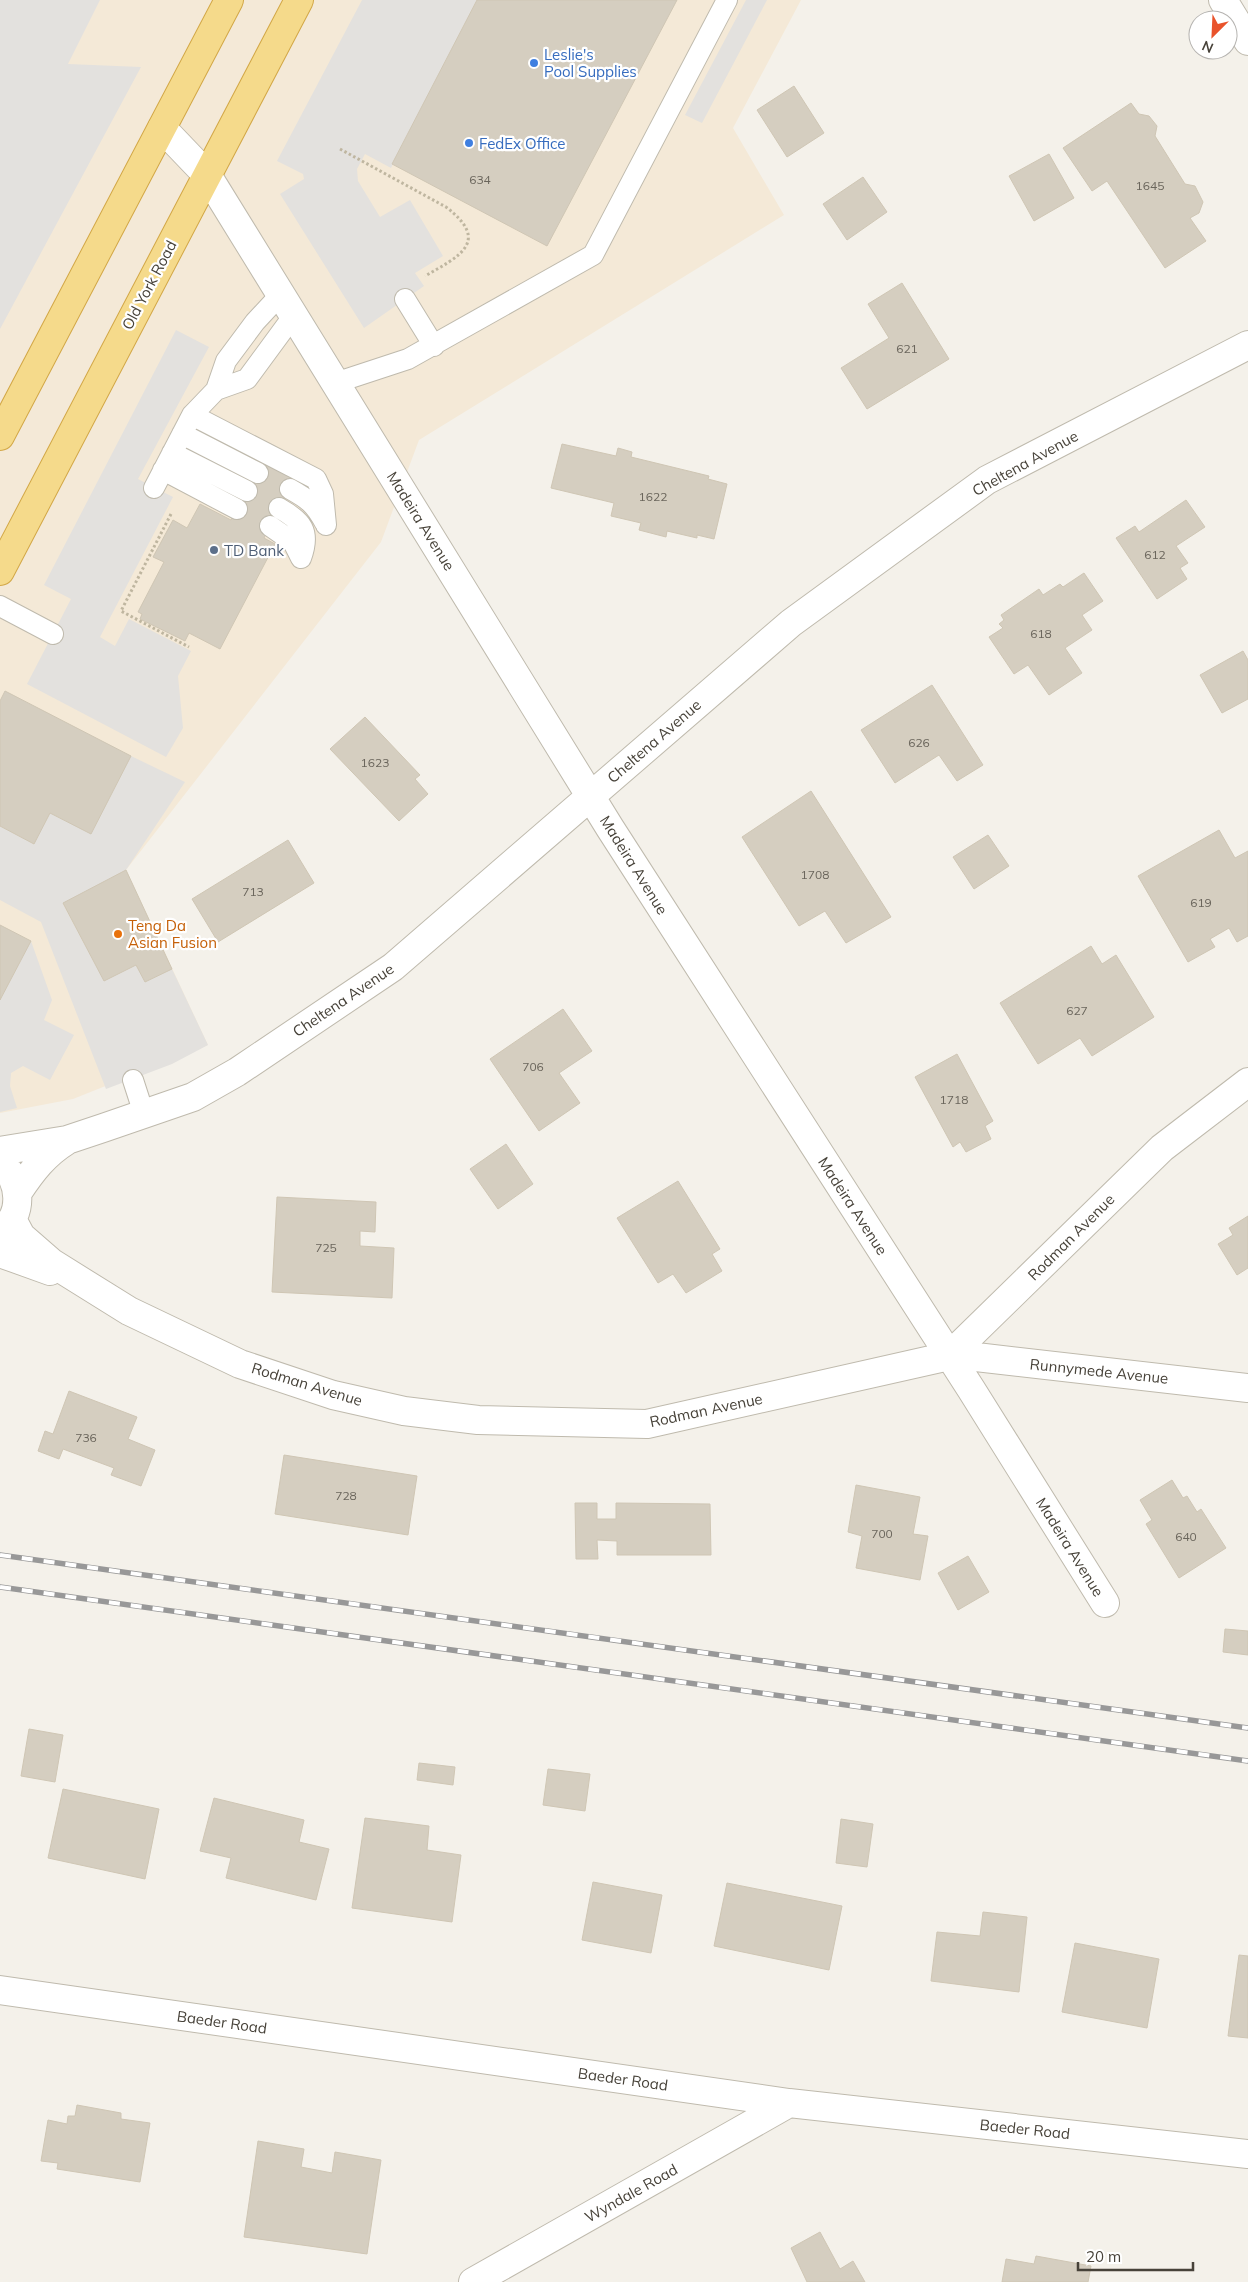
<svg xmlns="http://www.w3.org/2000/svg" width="1248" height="2282" viewBox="0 0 1248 2282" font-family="Mulish,sans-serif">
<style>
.commercial{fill:#f4e9d7}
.parking{fill:#e3e1de}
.building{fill:#d5cec0;stroke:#cfc6b4}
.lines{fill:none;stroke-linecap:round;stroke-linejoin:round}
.service-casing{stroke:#bfbaad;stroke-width:22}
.minor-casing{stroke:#bfbaad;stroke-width:30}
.trunk-casing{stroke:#d2a746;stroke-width:30}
.path{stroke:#bfb6a0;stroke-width:3;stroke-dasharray:2.5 2.5;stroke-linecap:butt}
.service{stroke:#fff;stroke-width:20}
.minor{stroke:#fff;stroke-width:28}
.trunk{stroke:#f5da8b;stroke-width:28}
.rail-casing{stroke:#989898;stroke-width:5.5}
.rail{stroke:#fff;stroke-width:4;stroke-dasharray:11;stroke-linecap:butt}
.shop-dot{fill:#3f7fe0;stroke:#fff;stroke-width:2}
.service-dot{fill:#5c6f8a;stroke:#fff;stroke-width:2}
.food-dot{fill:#e8710a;stroke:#fff;stroke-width:2}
.labels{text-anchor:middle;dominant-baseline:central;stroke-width:4.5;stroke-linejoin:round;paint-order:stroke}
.number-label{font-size:12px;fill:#6a655b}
.shop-label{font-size:15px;fill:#366cbe;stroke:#fff;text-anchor:start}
.street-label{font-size:15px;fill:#474239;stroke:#fff}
.service-label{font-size:15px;fill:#4e5e75;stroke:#fff;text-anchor:start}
.food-label{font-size:15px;fill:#c56008;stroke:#fff;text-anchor:start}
</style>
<rect width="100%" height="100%" fill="#f4f1ea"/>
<!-- commercial -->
<path class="commercial" d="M0,0H801L733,128L784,215L419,440L381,542L126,870L208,1045L73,1099L0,1113Z"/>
<!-- parking -->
<path class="parking" d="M0,0H100L68,64L141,67L0,329Z
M362,0H477L391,168L365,154L357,169L358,181L380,217L410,200L443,256L415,273L424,286L364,328L280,194L304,179L303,174L277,161Z
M746,0H767L702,123L685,115Z
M176,330L209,347L138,479L173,497L100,637L115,646L129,619L191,651L178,676L183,728L166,757L27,684L71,599L44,585Z
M131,756L185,782L126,870L63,904L104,981L136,965L145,982L172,969L208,1045L172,1064L106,1089L41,922L0,900V826L34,844L50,813L91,833Z
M31,941L52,1000L44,1020L74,1035L50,1080L23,1066L11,1073L10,1086L17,1108L0,1112V1000Z"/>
<!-- building -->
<path class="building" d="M477,0H677L547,246L392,164Z
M794,86L824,133L787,157L757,110Z
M1131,103L1139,114L1149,116L1157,126L1155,136L1185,184L1195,186L1203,202L1199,213L1190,218L1206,241L1165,268L1107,181L1092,191L1063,148Z
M1049,154L1074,198L1034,221L1009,176Z
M863,177L887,212L847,240L823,204Z
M902,283L949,359L867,409L841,368L889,338L868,304Z
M562,444L616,456L618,448L632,452L631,457L709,476L708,479L727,484L714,539L697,535V538L667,531L666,537L639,530L641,523L611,516L614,503L551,488Z
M266,458L297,474L264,538L275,544L220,649L189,633L185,641L140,619L142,614L138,612L164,562L153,557L173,520L187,528L200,504L231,520Z
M1186,500L1205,527L1176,546L1188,563L1180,568L1187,579L1157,599L1116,538L1135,526L1139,532Z
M1084,573L1103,601L1082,615L1092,630L1065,648L1082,673L1049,695L1028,665L1014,674L989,637L1003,628L999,624L1004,620L1001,615L1039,589L1043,595L1060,584L1063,587Z
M1243,651L1248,660V699L1222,713L1200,675Z
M932,685L983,765L957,781L939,755L895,783L861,730Z
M5,691L131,756L91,834L50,813L34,844L0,826V701Z
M365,717L420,775L415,779L428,794L399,821L330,749Z
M811,791L891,917L846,943L825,911L799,926L742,837Z
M1219,830L1235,858L1248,851V936L1237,942L1229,928L1210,939L1215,947L1188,962L1138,876Z
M988,835L1009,866L974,889L953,857Z
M288,840L314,883L218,942L192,899Z
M126,870L172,969L145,982L136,965L104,981L63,903Z
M0,925L31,941L0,1000Z
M1091,946L1102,964L1116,955L1154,1017L1092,1056L1080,1038L1038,1064L1000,1003Z
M563,1009L592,1051L559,1073L580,1103L539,1131L490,1059Z
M957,1054L993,1121L985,1126L991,1139L966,1152L960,1142L953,1147L915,1077Z
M506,1144L533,1184L498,1209L470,1169Z
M678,1181L720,1249L712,1254L722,1271L686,1293L673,1274L658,1283L617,1218Z
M277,1197L376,1202L375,1232L360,1231V1246L394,1248L392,1298L272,1292Z
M1248,1216V1268L1237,1275L1218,1244L1233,1235L1229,1228Z
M69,1391L137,1417L128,1439L155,1450L141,1486L111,1475L114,1468L63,1449L59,1459L38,1451L45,1431L53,1434Z
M284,1455L417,1476L408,1535L275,1514Z
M1172,1480L1183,1498L1187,1496L1197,1512L1201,1509L1226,1548L1179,1578L1146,1524L1152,1520L1140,1500Z
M856,1485L920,1497L913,1534L928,1536L920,1580L856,1568L862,1536L848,1532Z
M575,1503H597V1519H616V1503L710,1504L711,1555H617V1541L597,1540L598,1559H576Z
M968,1556L989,1592L958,1610L938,1573Z
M1225,1629L1248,1631V1655L1223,1652Z
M29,1729L63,1735L55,1782L21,1776Z
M419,1763L455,1767L453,1785L417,1780Z
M548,1769L590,1774L585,1811L543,1805Z
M63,1789L159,1809L145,1879L48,1858Z
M214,1798L304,1820L299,1842L329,1849L316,1900L226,1878L231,1858L200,1851Z
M365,1818L429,1826L427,1850L461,1855L452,1922L352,1908Z
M841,1819L873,1824L867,1867L836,1863Z
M593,1882L662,1895L651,1953L582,1940Z
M727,1883L842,1906L829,1970L714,1946Z
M983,1912L1027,1917L1019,1992L931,1981L937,1932L980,1936Z
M1075,1943L1159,1959L1147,2028L1062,2012Z
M1239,1955L1248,1956V2038L1228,2036Z
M77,2105L121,2113V2119L150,2123L140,2182L57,2169L58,2163L41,2161L48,2120L67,2124L68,2116H75Z
M258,2141L304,2149L301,2167L332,2173L335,2152L381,2160L367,2254L244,2237Z
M820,2232L840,2269L853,2261L865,2282H807L791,2248Z
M1036,2256L1091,2266L1088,2282H1002L1006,2259L1034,2264Z"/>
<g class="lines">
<!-- service casing -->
<g class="service-casing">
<path id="service" d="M405,299L434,346
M335,383L408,359L593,255L727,0
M216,390L226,361L255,322L281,294
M192,415L316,479L323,494L326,525
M182,434L258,473
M172,453L247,491
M163,470L237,509
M154,488L192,415L216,390L247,379L294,315
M290,489C308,499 315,504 325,523
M279,508C302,521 311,531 301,558
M270,526L293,542L301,558
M0,606L53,634
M133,1080L144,1114"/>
</g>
<!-- minor casing -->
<g class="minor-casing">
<path id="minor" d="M1223,0L1248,41
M162,128L207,175L610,828L971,1389L1105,1603
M0,1151L67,1140L103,1128L193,1097L237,1072L393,967L791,623L987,480L1248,345
M0,1162C21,1180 25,1215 0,1232
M18,1192C32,1171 45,1154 66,1141
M12,1219L21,1236L52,1263L129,1311L240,1364L333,1395L404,1411L478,1420L647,1424L949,1356L1162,1148L1248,1082
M0,1253L50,1271
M949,1356L976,1357L1248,1388
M0,1990L789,2103L1248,2154
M473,2282L789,2103"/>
</g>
<!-- trunk casing -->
<g class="trunk-casing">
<path id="trunk" d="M0,436L229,0
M0,571L299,0"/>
</g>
<!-- path -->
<path class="path" d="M340,149L446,207C492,242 458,257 425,276
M171,514L121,611L189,647"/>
<!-- service -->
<use href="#service" class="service"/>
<!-- minor -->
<use href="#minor" class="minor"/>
<!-- trunk -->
<use href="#trunk" class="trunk"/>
<!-- rail casing -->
<g class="rail-casing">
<path id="rail" d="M0,1555L1248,1728
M0,1587L1248,1761"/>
</g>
<!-- rail -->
<use href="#rail" class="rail"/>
</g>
<!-- markers -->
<g class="shop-dot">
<circle cx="534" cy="63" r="5"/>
<circle cx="469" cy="143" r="5"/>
</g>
<circle class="service-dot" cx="214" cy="550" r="5"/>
<circle class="food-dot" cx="118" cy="934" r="5"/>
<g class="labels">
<!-- number labels -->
<g class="number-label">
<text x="480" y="179">634</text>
<text x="1150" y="185">1645</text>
<text x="907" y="348">621</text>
<text x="653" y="496">1622</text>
<text x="1155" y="554">612</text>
<text x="1041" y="633">618</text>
<text x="919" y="742">626</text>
<text x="375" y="762">1623</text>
<text x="815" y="874">1708</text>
<text x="253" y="891">713</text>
<text x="1201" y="902">619</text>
<text x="1077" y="1010">627</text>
<text x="533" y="1066">706</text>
<text x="954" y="1099">1718</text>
<text x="326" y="1247">725</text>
<text x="86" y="1437">736</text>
<text x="346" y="1495">728</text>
<text x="882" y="1533">700</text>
<text x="1186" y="1536">640</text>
</g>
<!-- shop labels -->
<g class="shop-label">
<text x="544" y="54">Leslie's<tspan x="544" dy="17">Pool Supplies</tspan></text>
<text x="479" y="143">FedEx Office</text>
</g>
<!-- street labels -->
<g class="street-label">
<text transform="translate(149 285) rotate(-62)">Old York Road</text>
<text transform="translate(1025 463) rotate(-29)">Cheltena Avenue</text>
<text transform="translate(421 521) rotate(58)">Madeira Avenue</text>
<text transform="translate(654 741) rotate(-41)">Cheltena Avenue</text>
<text transform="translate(634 865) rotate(58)">Madeira Avenue</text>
<text transform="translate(343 1000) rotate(-34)">Cheltena Avenue</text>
<text transform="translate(853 1206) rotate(57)">Madeira Avenue</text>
<text transform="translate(1071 1237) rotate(-45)">Rodman Avenue</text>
<text transform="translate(1099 1371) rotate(6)">Runnymede Avenue</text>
<text transform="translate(307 1384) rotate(17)">Rodman Avenue</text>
<text transform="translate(706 1410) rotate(-12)">Rodman Avenue</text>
<text transform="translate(1070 1547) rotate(58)">Madeira Avenue</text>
<text transform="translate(222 2022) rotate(8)">Baeder Road</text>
<text transform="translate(623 2079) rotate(8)">Baeder Road</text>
<text transform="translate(1025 2129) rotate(6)">Baeder Road</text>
<text transform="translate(631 2193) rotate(-29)">Wyndale Road</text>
</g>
<!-- service labels -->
<g class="service-label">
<text x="224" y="550">TD Bank</text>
</g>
<!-- food labels -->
<g class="food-label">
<text x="128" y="925">Teng Da<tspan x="128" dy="17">Asian Fusion</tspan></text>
</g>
</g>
<!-- north arrow -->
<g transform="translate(1213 35) rotate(204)"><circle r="24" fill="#ffffff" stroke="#b5b3b0"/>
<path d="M0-4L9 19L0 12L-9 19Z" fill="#e9532b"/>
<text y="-8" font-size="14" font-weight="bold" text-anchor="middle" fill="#474239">N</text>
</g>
<!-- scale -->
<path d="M1078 2262v8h115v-8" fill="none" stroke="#474239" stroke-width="2.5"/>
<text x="1086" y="2262" font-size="15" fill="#474239" stroke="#ffffff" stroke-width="4" paint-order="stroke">20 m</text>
</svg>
